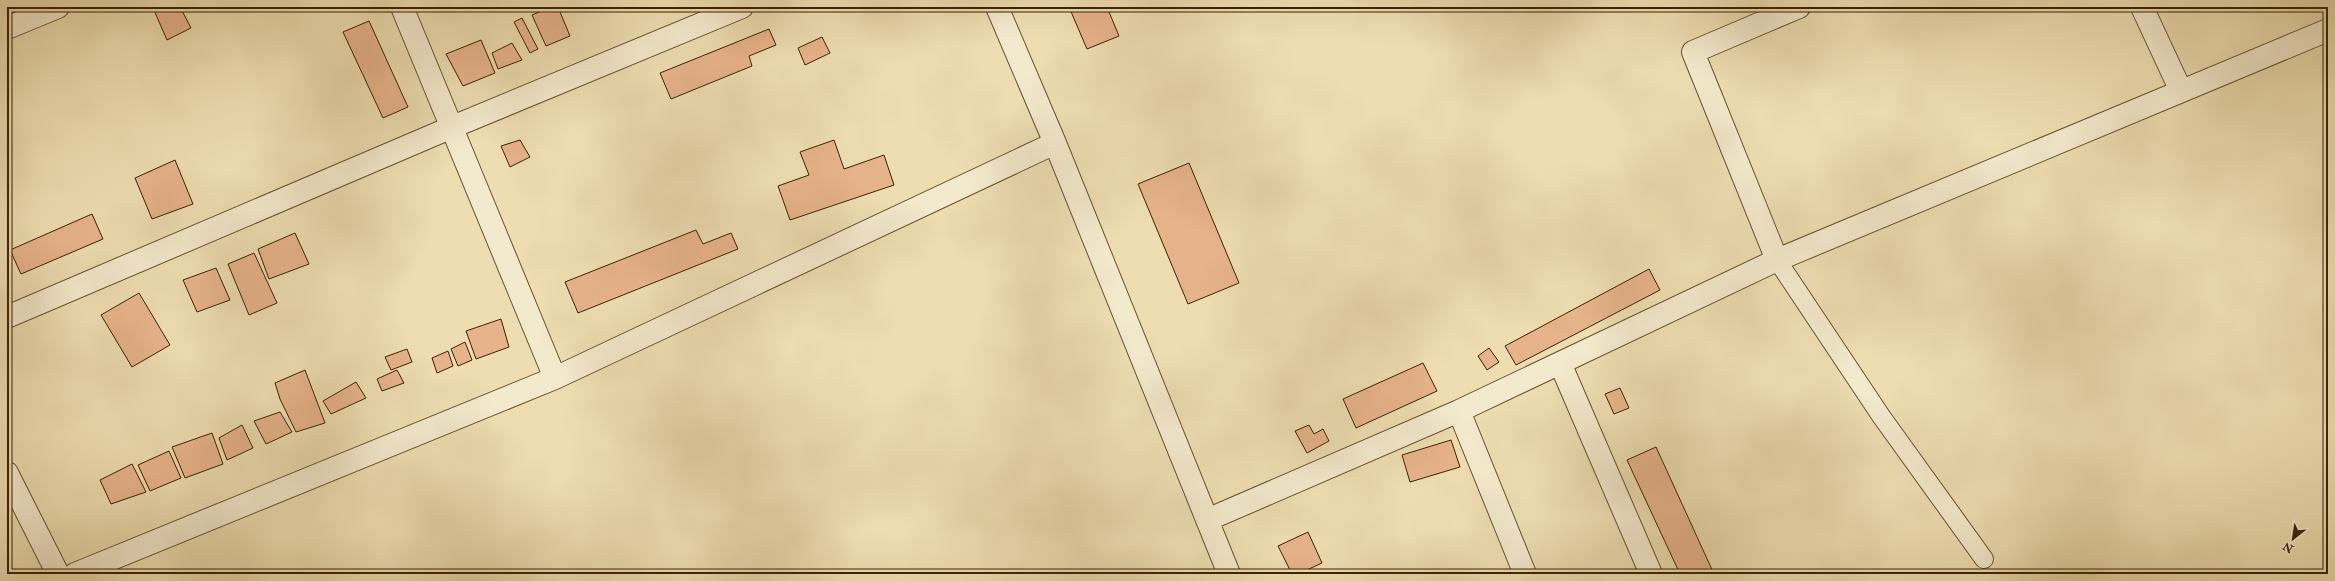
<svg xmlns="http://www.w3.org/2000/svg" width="2335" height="581" viewBox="0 0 2335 581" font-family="'IM FELL Double Pica',serif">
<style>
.building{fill:#e7b38b;stroke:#3a2303}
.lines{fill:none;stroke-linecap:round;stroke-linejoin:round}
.service-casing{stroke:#67522e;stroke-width:20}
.minor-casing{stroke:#67522e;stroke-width:24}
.service{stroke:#f3e9cc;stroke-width:18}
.minor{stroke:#f3e9cc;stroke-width:22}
</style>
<rect width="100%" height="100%" fill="#edddb1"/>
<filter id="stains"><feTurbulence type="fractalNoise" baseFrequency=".005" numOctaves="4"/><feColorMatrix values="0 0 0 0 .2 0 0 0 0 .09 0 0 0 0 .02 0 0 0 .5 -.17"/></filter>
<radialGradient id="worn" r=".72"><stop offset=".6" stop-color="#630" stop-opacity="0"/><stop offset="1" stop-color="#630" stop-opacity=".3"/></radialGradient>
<!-- building -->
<path class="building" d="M156,7H180L191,28L167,40L153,8Z
M551,7H558L570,36L546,46L532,15Z
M1069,7H1107L1119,36L1087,49Z
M522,18L538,49L530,53L514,22Z
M369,21L408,107L383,118L343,32Z
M769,29L776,45L749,56L752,66L671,99L660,73Z
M822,37L830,53L805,65L798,48Z
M481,40L495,73L463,86L446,54Z
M512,43L522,60L498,69L492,53Z
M520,140L530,157L510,167L501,146Z
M834,140L844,169L884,155L894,185L790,220L778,186L809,175L800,152Z
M175,160L193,204L152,219L135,178Z
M1189,163L1239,283L1188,304L1138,184Z
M92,214L103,239L21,274L10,250Z
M696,230L703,244L731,233L738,249L578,313L565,282Z
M295,233L309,264L269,279L258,249Z
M254,253L277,303L249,315L228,264Z
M216,268L230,300L197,312L183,280Z
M1649,269L1660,290L1516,365L1505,346Z
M139,293L170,345L132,367L101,315Z
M501,319L509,347L476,359L466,331Z
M465,342L472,360L458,366L451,349Z
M1489,348L1499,362L1487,370L1478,356Z
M407,349L412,362L391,370L385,357Z
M448,351L453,366L437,373L432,358Z
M1423,363L1437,391L1356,428L1343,399Z
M305,370L325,423L296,432L280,399L275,383Z
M397,370L404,383L382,391L377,379Z
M356,382L366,398L331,414L323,401Z
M1620,388L1629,408L1614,414L1605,394Z
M280,412L292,432L266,444L254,421Z
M242,425L253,448L227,460L219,438Z
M1309,425L1314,434L1323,429L1329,441L1307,453L1295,431Z
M212,433L223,464L185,478L172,447Z
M1451,440L1460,467L1410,482L1402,455Z
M1656,447L1714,574H1680L1627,460Z
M169,451L181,478L150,491L138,465Z
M132,464L146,492L111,504L100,480Z
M1308,532L1322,563L1298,574H1292L1278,546Z"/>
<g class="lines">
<!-- service casing -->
<g class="service-casing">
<path id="service" d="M1777,260L1881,416L1984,559"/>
</g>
<!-- minor casing -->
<g class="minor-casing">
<path id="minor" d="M402,7L555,378
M997,7L1055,143L1229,574
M2142,7L2181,91
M7,28L58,7
M1777,260L1693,52L1799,7
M7,317L450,128L742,7
M1560,363L1651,574
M1459,411L1525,574
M7,473L58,574
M1207,520L1459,411L1777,260L2328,30
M75,574L555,378L1055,143"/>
</g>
<!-- service -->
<use href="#service" class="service"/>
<!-- minor -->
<use href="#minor" class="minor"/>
</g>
<!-- margin -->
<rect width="2335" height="581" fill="none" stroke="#edddb1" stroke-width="24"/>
<rect x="8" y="8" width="2319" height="565" fill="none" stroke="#3a2303" stroke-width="2"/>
<rect x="12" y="12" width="2311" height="557" fill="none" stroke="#3a2303"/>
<!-- north arrow -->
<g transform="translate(2293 539) rotate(210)" stroke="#f3e9cc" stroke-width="3" paint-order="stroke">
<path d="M0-3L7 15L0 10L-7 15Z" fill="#3a2303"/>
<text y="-6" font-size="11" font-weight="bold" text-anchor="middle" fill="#3a2303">N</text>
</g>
<rect width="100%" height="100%" filter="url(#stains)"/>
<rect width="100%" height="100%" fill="url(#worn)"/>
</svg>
